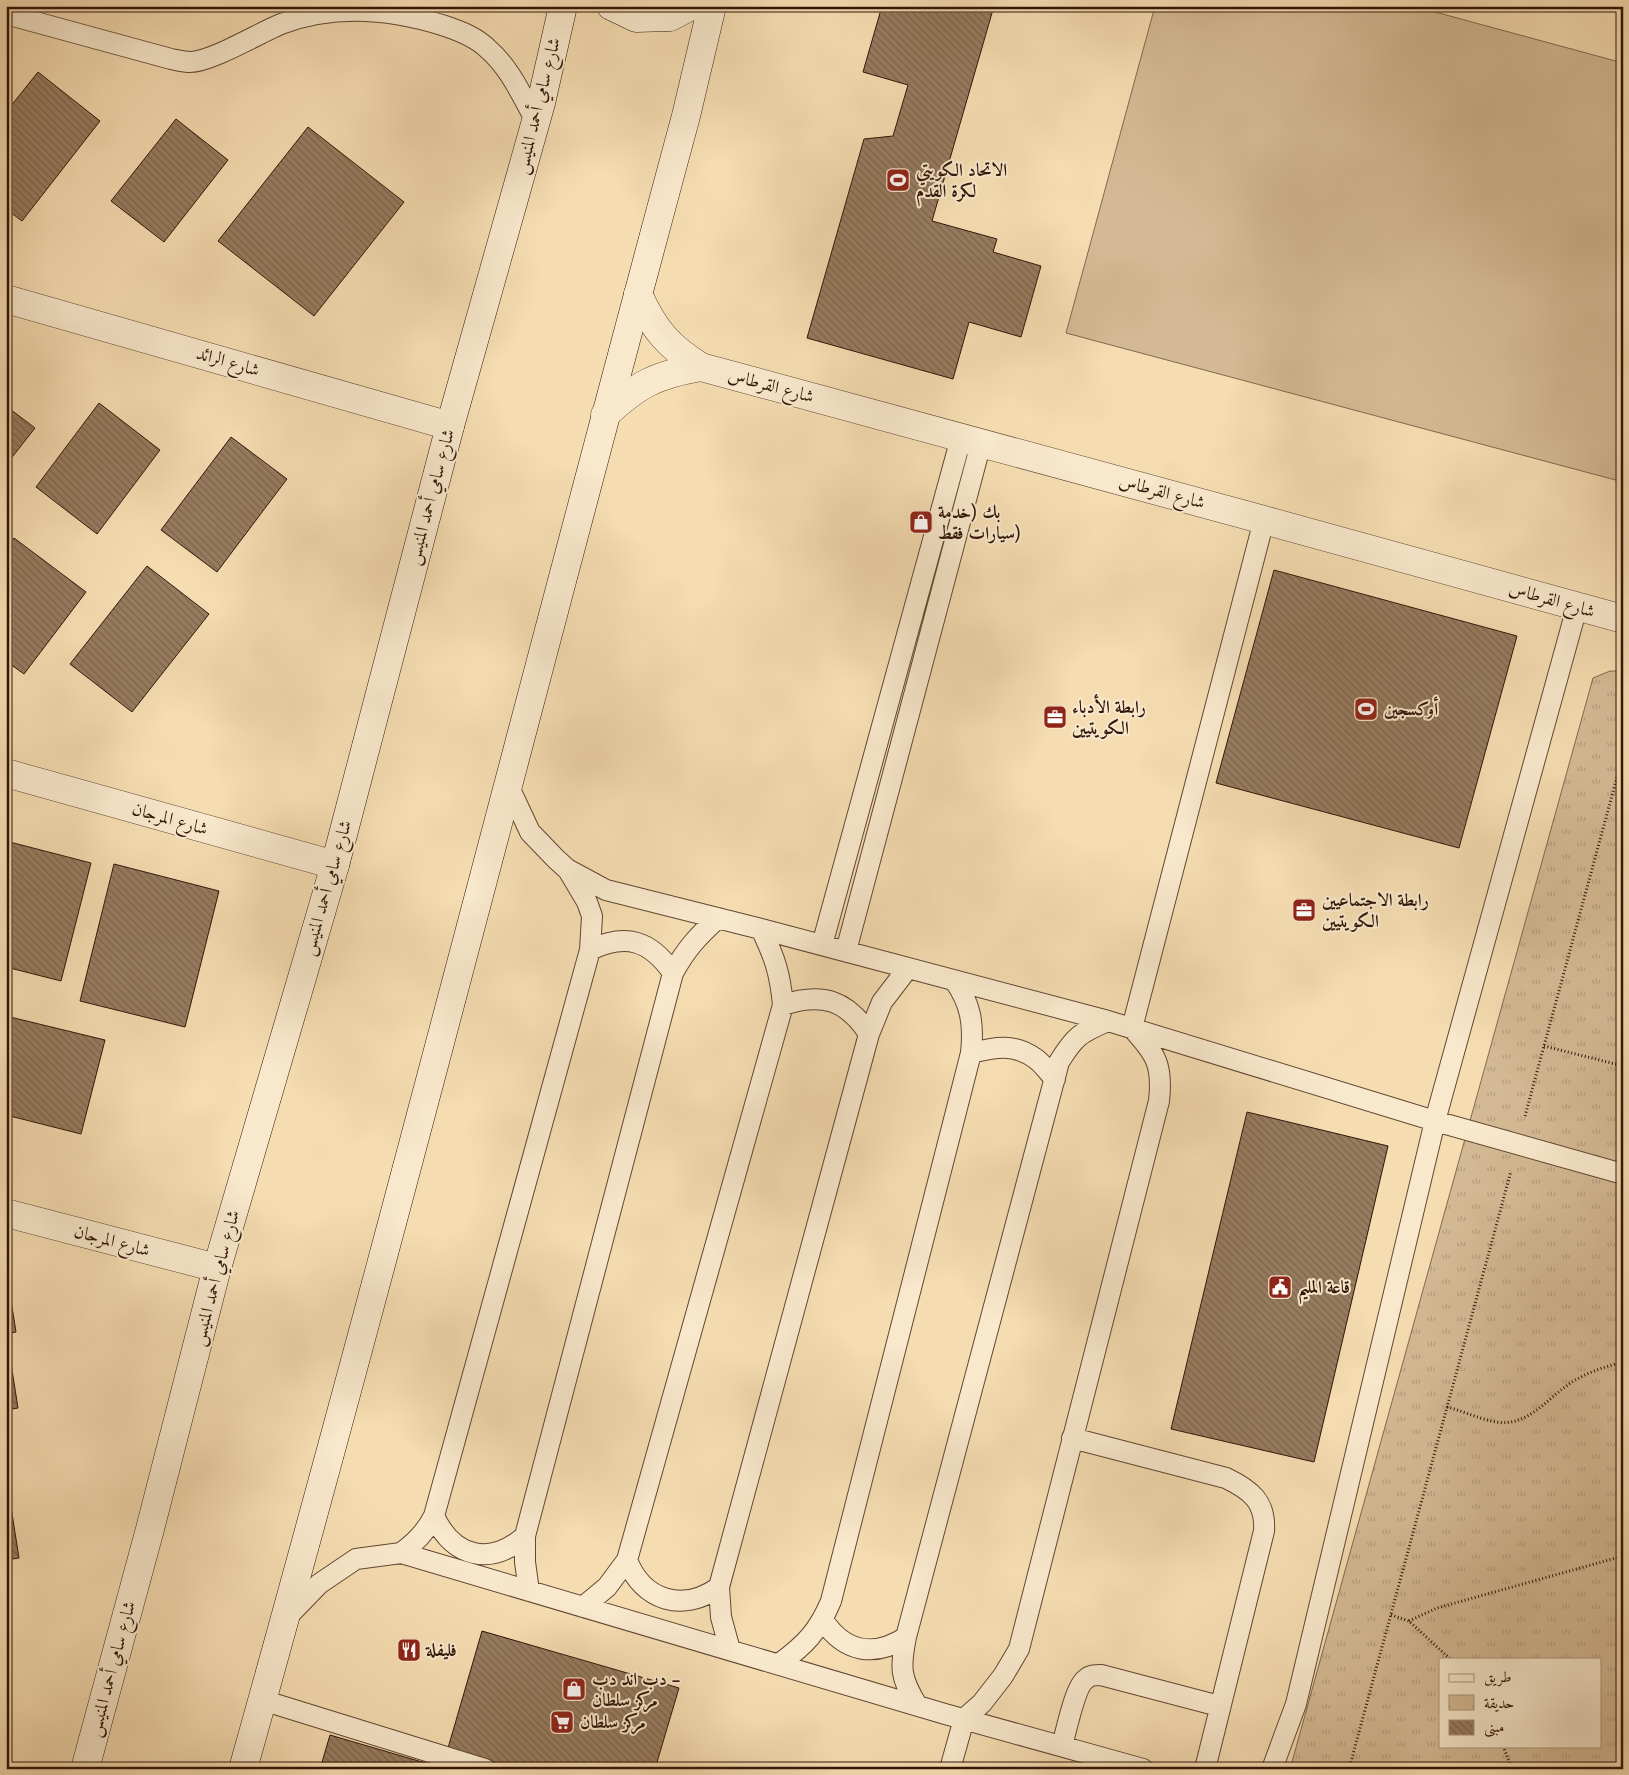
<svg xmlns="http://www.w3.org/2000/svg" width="1629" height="1775" viewBox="0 0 1629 1775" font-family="Cardo,Amiri,serif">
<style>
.park{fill:url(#park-tufts);stroke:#82684e;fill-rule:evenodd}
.pitch{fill:#d4ba94;stroke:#82684e}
.building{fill:url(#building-back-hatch);stroke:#311508}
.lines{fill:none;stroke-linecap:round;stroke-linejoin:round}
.service-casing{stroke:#624732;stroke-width:22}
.minor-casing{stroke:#624732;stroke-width:29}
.secondary-casing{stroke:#311508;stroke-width:29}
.path{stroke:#311508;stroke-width:3;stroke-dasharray:1 2.5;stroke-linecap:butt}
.service{stroke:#f8e8cc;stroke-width:20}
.minor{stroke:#f8e8cc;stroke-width:28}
.secondary{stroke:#f8e8cc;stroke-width:28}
.labels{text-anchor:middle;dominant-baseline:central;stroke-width:4;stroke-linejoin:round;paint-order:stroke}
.street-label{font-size:18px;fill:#311508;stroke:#f8e8cc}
.poi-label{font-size:18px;font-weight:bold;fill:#311508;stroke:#f8e8cc;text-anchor:start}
</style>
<defs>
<pattern id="park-tufts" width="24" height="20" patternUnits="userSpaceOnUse" patternTransform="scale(1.25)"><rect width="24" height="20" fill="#d4ba94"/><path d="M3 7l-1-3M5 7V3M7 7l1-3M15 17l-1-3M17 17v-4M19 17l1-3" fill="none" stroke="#b69f7e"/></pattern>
<pattern id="building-back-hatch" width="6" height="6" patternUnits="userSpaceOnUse" patternTransform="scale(1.25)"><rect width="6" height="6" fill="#977c60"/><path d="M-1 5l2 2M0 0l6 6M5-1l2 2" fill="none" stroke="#7c644d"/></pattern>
</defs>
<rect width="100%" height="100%" fill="#f5dcb1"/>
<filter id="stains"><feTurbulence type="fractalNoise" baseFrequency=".004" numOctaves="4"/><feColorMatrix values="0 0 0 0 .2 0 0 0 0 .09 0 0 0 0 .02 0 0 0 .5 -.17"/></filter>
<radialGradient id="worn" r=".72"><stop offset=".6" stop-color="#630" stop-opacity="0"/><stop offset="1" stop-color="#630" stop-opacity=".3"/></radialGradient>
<!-- park -->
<path class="park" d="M1610,671H1623V1769H1290L1593,678ZM1440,1659H1600V1746H1440Z"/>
<!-- pitch -->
<path class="pitch" d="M1155,6H1413L1623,63V482L1066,333Z"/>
<!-- building -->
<path class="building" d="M882,6H994L932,221L997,239L993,252L1041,266L1021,337L969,322L953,379L807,338L864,139L893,136L908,85L863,72Z
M38,72L100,121L22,221L6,209V112Z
M176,119L228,160L164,242L111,201Z
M308,127L404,202L314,316L218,241Z
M99,403L160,450L97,534L36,487Z
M6,406L35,428L6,465Z
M231,437L287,479L217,572L161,530Z
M14,538L86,592L24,674L6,661V548Z
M147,566L209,614L132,712L70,664Z
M1274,570L1517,636L1459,848L1216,783Z
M6,841L91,863L61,981L6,967Z
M114,864L219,891L185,1027L80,1001Z
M6,1016L105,1040L81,1134L6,1115Z
M1247,1112L1388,1146L1314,1462L1171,1429Z
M6,1269L16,1332L6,1334Z
M9,1351L18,1408L6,1410V1352Z
M6,1475L19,1558L6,1560Z
M482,1631L679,1688L655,1769H493L446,1755Z
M330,1735L446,1769H320Z"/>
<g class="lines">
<!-- service casing -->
<g class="service-casing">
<path id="service" d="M6,14L171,59C177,60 184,62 190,62C211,62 259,33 281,24C334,4 392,9 445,26C460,31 476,37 488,49C510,68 522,96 536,121
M508,785L530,832L556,859L567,869L606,890L761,929L1108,1021L1435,1121L1623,1174
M822,945L961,438
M590,950C626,933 650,940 673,973
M846,951L981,443
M783,1005C822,992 847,1000 869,1034
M971,1053C995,1047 1015,1043 1036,1059C1043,1064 1049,1073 1055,1079
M1072,1438L1226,1478C1251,1490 1266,1502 1264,1531L1205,1769
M434,1516C453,1557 490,1567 525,1536
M401,1553C415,1543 426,1532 434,1516L590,950L592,916L587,902L568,870
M627,1560C643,1601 683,1613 719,1587
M529,1591L525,1562V1536L673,973C686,949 698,936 718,918
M583,1607L607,1587L627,1560L783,1005C780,973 775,958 761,929
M286,1618L319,1584L356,1559L401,1553L945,1714L1143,1769
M823,1620C844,1652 874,1658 906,1637
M730,1650L721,1617L719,1587L869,1034L882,1002L908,968
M779,1664C805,1645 818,1632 831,1601L971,1053C974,1024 971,1004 954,980
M262,1700L485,1769
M917,1705C900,1678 900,1667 906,1637L1059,1062C1075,1036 1080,1033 1108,1021
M1062,1746C1066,1732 1075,1686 1086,1679C1090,1675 1095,1675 1101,1675L1219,1706
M950,1769L964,1719L982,1703L1003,1676L1019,1649L1159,1101C1163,1065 1156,1054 1132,1028L1264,520
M1272,1769L1296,1704L1435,1121L1577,607"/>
</g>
<!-- minor casing -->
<g class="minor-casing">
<path id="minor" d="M638,294C654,330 668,346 701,367L1264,520L1623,619
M6,299L450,426
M605,415C638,384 656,375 701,367
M6,773L335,865
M6,1213L217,1268"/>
</g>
<!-- secondary casing -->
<g class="secondary-casing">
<path id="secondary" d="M611,6L636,18L670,17L691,6
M85,1769L150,1529L217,1268L335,865L450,426L541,103L563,6
M243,1769C397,1220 537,667 686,116L712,6"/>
</g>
<!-- path -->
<path class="path" d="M1544,1046L1623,1066
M1525,1116L1623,755
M1447,1407C1463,1411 1479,1419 1496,1422C1527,1427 1546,1400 1569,1384C1585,1373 1604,1367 1623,1362
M1391,1615L1409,1621L1450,1659
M1409,1621L1437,1608L1623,1556
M1503,1746L1512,1769
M1349,1769L1511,1171"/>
<!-- service -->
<use href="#service" class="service"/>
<!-- minor -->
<use href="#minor" class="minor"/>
<!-- secondary -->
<use href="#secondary" class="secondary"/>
</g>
<!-- icons -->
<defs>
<g id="stadium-square" transform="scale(1.25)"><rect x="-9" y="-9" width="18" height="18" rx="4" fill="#8f2418" stroke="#f8e8cc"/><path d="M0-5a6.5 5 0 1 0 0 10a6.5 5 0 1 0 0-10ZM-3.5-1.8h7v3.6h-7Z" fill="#fff"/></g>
<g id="shop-square" transform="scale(1.25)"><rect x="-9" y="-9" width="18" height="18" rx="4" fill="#8f2418" stroke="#f8e8cc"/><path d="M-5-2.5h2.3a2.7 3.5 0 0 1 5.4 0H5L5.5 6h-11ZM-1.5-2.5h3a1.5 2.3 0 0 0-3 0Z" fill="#fff"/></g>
<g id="office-square" transform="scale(1.25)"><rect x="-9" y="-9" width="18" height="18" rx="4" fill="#8f2418" stroke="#f8e8cc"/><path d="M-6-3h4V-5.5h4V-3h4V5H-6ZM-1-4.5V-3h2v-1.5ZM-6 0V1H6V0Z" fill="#fff"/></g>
<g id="civic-square" transform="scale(1.25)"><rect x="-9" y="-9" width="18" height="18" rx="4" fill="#8f2418" stroke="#f8e8cc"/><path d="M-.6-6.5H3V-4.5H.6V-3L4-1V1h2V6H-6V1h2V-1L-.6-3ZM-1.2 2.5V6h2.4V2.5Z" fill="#fff"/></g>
<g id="restaurant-square" transform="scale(1.25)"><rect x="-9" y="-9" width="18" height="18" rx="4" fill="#8f2418" stroke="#f8e8cc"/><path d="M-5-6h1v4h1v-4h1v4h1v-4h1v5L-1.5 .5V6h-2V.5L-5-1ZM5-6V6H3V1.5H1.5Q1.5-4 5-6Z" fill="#fff"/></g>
<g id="supermarket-square" transform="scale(1.25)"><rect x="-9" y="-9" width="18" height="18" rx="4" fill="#8f2418" stroke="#f8e8cc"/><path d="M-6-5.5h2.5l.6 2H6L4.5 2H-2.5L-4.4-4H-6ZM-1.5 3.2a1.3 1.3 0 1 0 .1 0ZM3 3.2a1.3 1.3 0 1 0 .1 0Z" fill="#fff"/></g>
</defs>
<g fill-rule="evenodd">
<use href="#stadium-square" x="898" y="180"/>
<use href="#shop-square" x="921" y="522"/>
<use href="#stadium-square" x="1366" y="709"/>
<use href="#office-square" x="1055" y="717"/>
<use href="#office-square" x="1304" y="910"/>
<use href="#civic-square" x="1280" y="1287"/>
<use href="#restaurant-square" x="409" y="1650"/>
<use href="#shop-square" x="574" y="1689"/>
<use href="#supermarket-square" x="562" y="1722"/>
</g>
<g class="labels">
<!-- street labels -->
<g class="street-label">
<text transform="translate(538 106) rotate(-76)">شارع سامي أحمد المنيس</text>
<text transform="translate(228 362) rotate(16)">شارع الرائد</text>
<text transform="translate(771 386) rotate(15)">شارع القرطاس</text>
<text transform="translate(1162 492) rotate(15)">شارع القرطاس</text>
<text transform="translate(431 497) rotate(-75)">شارع سامي أحمد المنيس</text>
<text transform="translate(1552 600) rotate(16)">شارع القرطاس</text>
<text transform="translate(170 819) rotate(16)">شارع المرجان</text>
<text transform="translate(327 888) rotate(-74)">شارع سامي أحمد المنيس</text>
<text transform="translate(112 1241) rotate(15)">شارع المرجان</text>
<text transform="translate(216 1278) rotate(-75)">شارع سامي أحمد المنيس</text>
<text transform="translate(112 1669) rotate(-75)">شارع سامي أحمد المنيس</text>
</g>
<!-- poi labels -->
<g class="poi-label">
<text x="916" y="170">الاتحاد الكويتي<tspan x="916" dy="21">لكرة القدم</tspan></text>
<text x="938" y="512">بك (خدمة<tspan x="938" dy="21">سيارات فقط)</tspan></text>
<text x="1072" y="707">رابطة الأدباء<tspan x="1072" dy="21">الكويتيين</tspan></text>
<text x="1384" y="709">أوكسجين</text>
<text x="1322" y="900">رابطة الاجتماعيين<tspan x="1322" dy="21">الكويتيين</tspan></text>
<text x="1298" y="1287">قاعة المليم</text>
<text x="426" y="1650">فليفلة</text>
<text x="592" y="1679">دب اند دب -<tspan x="592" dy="21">مركز سلطان</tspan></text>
<text x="580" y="1722">مركز سلطان</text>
</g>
</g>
<!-- margin -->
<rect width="1629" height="1775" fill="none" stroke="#f5dcb1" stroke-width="25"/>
<rect x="8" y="8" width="1614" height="1760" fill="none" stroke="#311508" stroke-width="2.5"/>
<rect x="12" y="12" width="1604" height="1750" fill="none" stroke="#311508"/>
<!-- legend -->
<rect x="1439" y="1658" width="162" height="90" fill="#f8e8cc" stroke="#a8947e"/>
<rect x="1449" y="1674" width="25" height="8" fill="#f8e8cc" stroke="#a8947e"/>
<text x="1484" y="1682" font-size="15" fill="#311508">طريق</text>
<rect x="1449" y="1695" width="25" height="15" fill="url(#park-tufts)" stroke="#a8947e"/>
<text x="1484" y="1708" font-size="15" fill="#311508">حديقة</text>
<rect x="1449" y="1720" width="25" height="15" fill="url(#building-back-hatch)" stroke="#a8947e"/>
<text x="1484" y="1732" font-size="15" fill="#311508">مبنى</text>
<rect width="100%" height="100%" filter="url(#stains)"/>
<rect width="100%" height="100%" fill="url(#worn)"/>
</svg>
